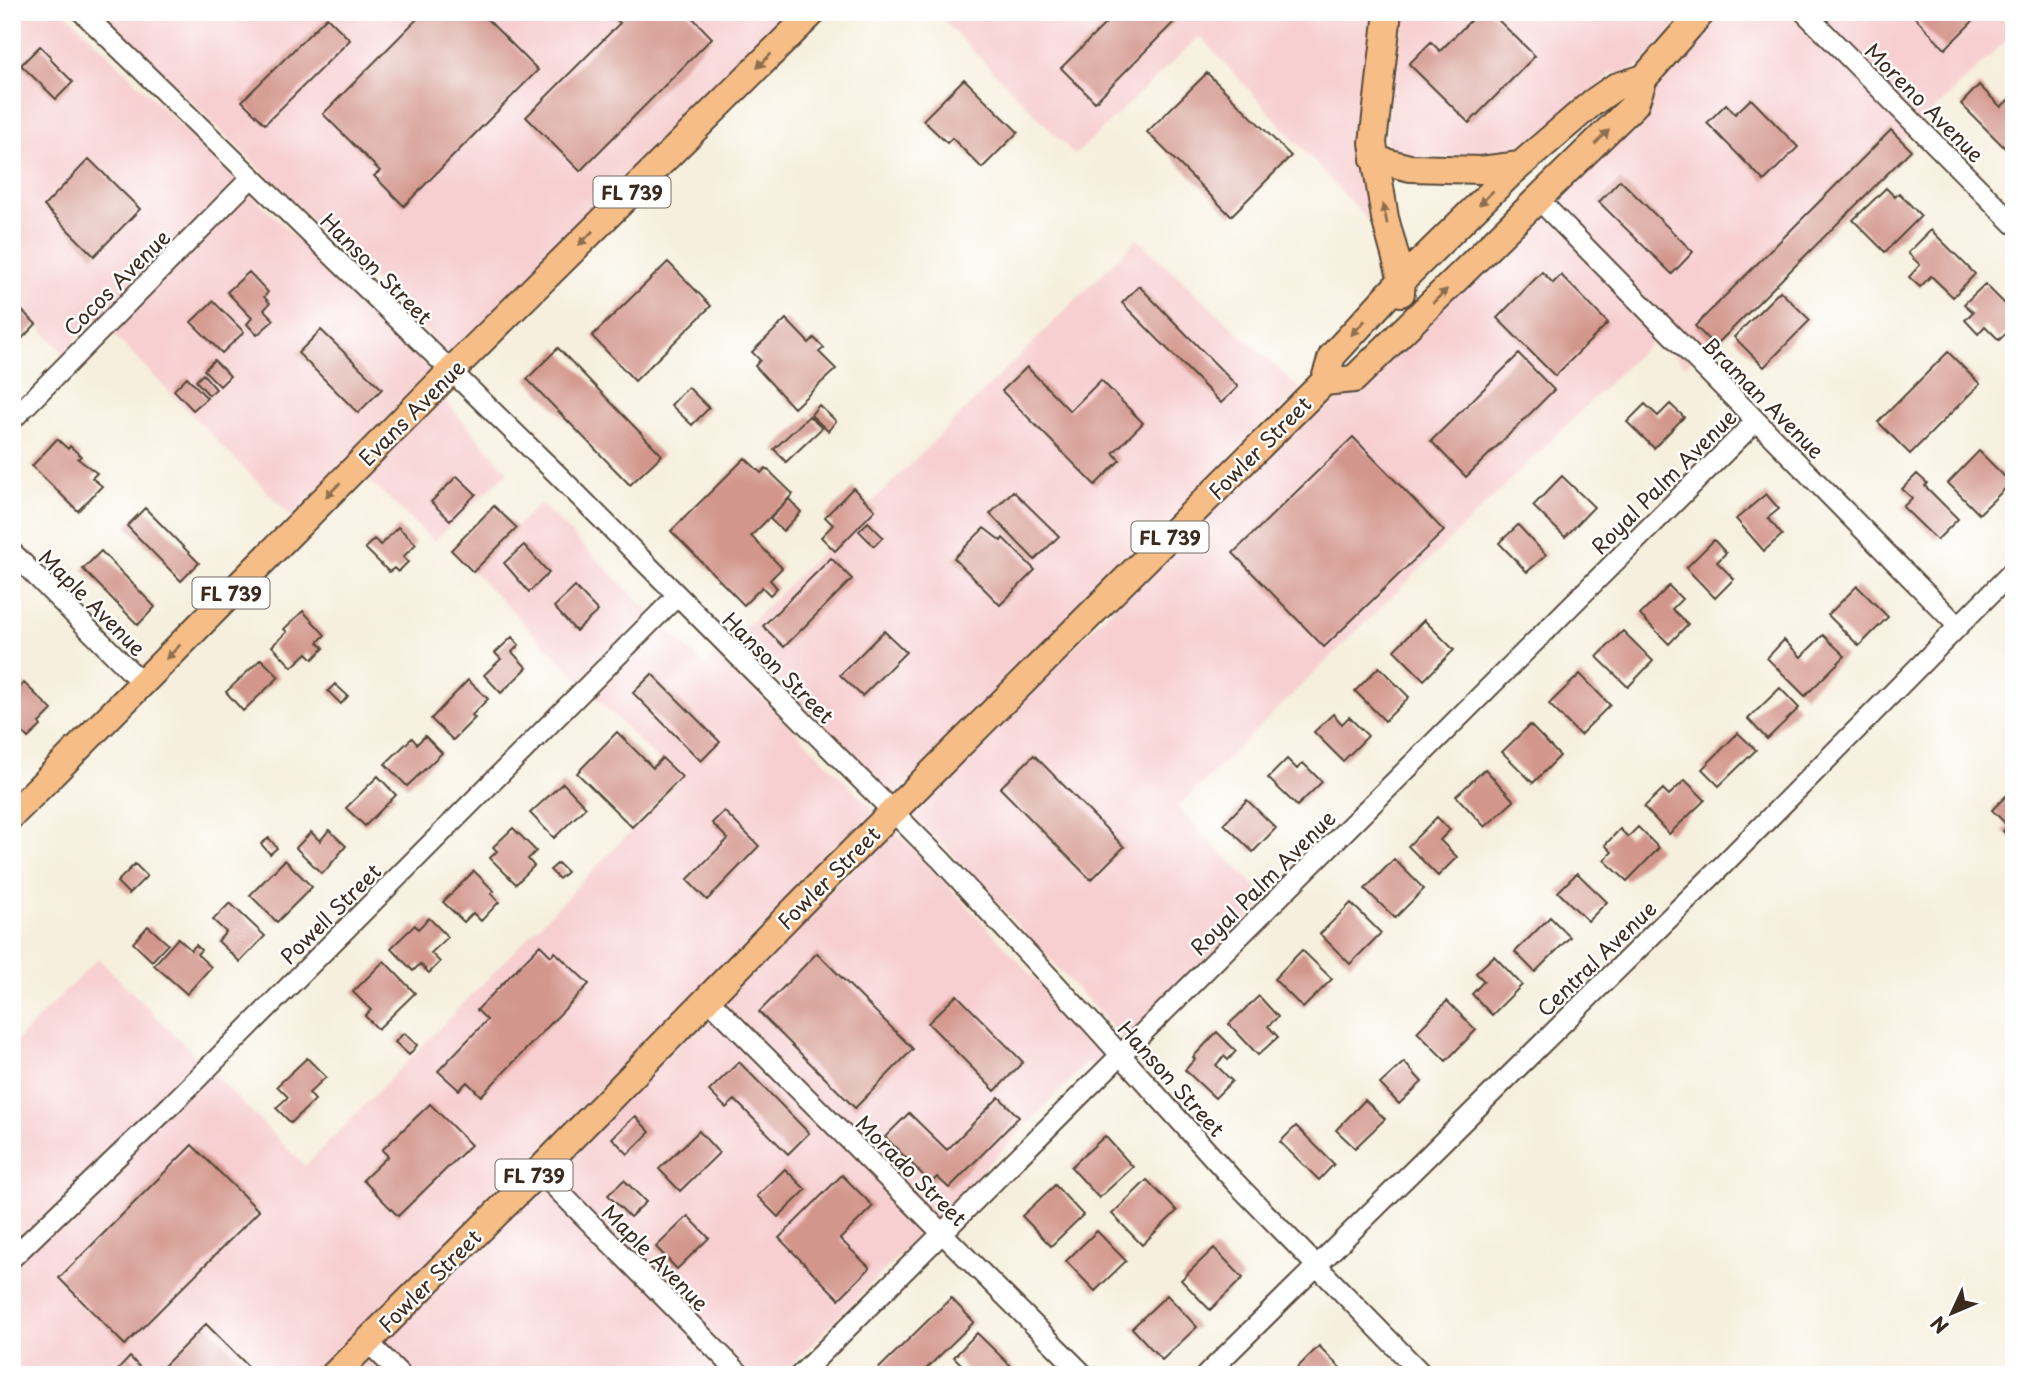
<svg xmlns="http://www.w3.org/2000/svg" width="2026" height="1387" viewBox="0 0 2026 1387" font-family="'Playpen Sans',sans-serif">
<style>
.built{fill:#f7cfd0}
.building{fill:#d3968c}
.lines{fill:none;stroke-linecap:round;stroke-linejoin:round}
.minor-casing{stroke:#57483b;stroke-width:23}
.major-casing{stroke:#57483b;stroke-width:30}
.minor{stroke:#fff;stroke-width:19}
.major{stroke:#f6be86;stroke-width:26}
.oneway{fill:#8f6d4d}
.labels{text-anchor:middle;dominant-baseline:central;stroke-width:5;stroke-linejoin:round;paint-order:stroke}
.shield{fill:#fff;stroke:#766a62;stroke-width:2}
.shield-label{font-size:19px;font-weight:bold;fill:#3b2a1e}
.street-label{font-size:21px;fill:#3b2a1e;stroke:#fff}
</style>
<rect width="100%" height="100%" fill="#fff"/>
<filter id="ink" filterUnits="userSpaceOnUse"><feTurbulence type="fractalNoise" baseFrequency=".0143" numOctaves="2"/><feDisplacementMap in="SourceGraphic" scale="14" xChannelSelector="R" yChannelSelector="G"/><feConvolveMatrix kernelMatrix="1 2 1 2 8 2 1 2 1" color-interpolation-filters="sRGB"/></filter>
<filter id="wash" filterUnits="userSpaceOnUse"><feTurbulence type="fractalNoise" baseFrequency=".00686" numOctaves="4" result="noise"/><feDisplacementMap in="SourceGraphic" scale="28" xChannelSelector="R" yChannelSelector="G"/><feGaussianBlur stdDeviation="1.57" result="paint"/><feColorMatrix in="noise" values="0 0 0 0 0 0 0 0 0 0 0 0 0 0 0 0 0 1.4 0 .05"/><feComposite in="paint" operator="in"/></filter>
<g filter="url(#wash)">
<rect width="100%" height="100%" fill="#f6efdd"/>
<!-- built -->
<path class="built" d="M12,12H65L434,373L292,517L93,314L65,354L12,298Z
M99,12H798L451,356Z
M935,12H1376L1363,159L1360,167L1364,169L1376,230L1200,36L1075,155Z
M1399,12H1688L1641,66L1638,65L1636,69L1617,75L1611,72L1607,79L1516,155L1482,158L1413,157L1385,150Z
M1716,12H2014V33L1917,126L1685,366L1656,337L1177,808L1268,899L1124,1040L950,852L909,812L1327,394L1331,395L1549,205L1638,117L1642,118L1645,110L1651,104L1648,101L1653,87L1657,86L1656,80Z
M1137,239L1301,390L894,797L735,638Z
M441,396L508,472L434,541L363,475Z
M540,503L705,666L718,654L877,813L319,1375H12V1045L98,958L305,1166L679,782L472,570Z
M892,828L933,869L1107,1057L1095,1069L1088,1062L782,1375H350Z"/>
<g id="blocks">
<!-- building -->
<path class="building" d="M424,12H480L538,70L404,206L374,176L380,171L323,114Z
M620,12H687L712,38L580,171L526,117L620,23L615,18Z
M1117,12H1184L1095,102L1061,68Z
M1479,12H1490L1535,56L1469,123L1409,64L1431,42L1440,51Z
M1910,12H1972L1977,17L1945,49Z
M327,17L350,40L265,124L242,101Z
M40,46L51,57L50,59L73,82L56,99L21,65Z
M1207,73L1291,156L1231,216L1147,132Z
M964,79L1018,132L982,168L952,138L947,143L923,120Z
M1979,85L2001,107L2009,99L2014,103V143L2007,150L1961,104Z
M1751,99L1798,147L1764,181L1707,123L1726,104L1735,114Z
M1891,130L1911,150L1715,346L1695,326Z
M89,159L140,209L94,256L44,206Z
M1620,180L1693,252L1672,274L1599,202Z
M1886,188L1895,197L1899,193L1921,216L1885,252L1853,220Z
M1931,230L1975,274L1953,297L1931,276L1920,287L1909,277L1920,265L1908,253Z
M668,262L711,306L635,381L592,336Z
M249,272L268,292L264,297L270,303L264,310L274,320L257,335L247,324L252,318L227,292Z
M1542,272L1553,283L1561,275L1608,323L1555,376L1497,318Z
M1985,284L2014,313V326L1999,340L1985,326L1978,334L1965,320L1973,312L1964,304Z
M1139,286L1238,387L1221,403L1122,303Z
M1780,291L1810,320L1764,367L1734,337Z
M12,301L36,324L12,349Z
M213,301L244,332L222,353L191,322Z
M786,319L809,343L814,338L824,348L819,352L836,369L794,408L755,366L760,360L752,352Z
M321,330L382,389L358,413L298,353Z
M558,348L662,455L630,485L527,379Z
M1948,352L1980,384L1910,454L1878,422Z
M1519,354L1554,390L1466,477L1431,441Z
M214,360L230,376L220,386L204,370Z
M1027,367L1070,411L1101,380L1143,423L1113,453L1120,460L1095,485L1002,391Z
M203,374L216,389L209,395L196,381Z
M187,377L207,398L193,410L174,390Z
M688,387L709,408L692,425L671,405Z
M1645,404L1658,416L1670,404L1684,417L1654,448L1627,422Z
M819,405L836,421L828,431L811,415Z
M809,416L822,428L786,462L774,449Z
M1353,437L1444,531L1324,647L1233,553Z
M57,439L68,449L70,446L81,456L78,459L97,473L92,478L102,486L78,511L32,466Z
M1979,451L2011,483L1979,514L1948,483Z
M745,458L761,473L766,468L793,494L751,536L782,568L770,580L777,588L770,595L762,587L744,605L671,531Z
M1917,474L1927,483L1925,486L1958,519L1937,540L1903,507L1912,498L1902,489Z
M457,476L476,494L450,520L431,502Z
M1562,476L1594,507L1565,537L1533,506Z
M853,488L875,510L835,551L821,537L833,525L825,517Z
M1013,491L1059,536L1035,560L990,514Z
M1766,494L1779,509L1768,518L1782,535L1764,551L1736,519Z
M789,499L801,512L783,531L770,519Z
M494,506L517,528L473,572L451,550Z
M145,508L199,563L181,581L127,526Z
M868,522L883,537L874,546L859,531Z
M1518,525L1546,555L1527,572L1499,543Z
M398,527L416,544L403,557L408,562L398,572L394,568L389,572L365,548L374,539L381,545Z
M984,528L1001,541L1003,538L1035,570L1000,605L954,558Z
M1714,540L1726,553L1717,562L1734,579L1715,598L1686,568Z
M524,545L549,573L529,592L504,563Z
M101,551L155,607L138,625L83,569Z
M831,558L852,579L784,647L763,626Z
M1669,586L1682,599L1672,609L1688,624L1669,644L1640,615Z
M1857,586L1888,617L1859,646L1828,615Z
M575,587L598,611L576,631L554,607Z
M303,611L325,635L318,642L324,648L313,659L307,653L292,667L272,646L287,632L284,629Z
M1424,620L1454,650L1424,680L1394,650Z
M884,631L906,652L862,696L840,675Z
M1623,631L1653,661L1628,687L1597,657Z
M1823,635L1845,656L1805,696L1767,658L1784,640L1801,657Z
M512,637L519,645L512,652L527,668L501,693L484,675L501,659L495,653Z
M261,659L279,677L243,711L226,692Z
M1379,667L1409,697L1385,721L1355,691Z
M652,674L720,742L701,761L633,693Z
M1580,674L1610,705L1580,735L1549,704Z
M468,680L488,699L472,715L475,718L453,740L431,719Z
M24,683L52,710L39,723L41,726L28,738L12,722V688L16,691Z
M335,684L348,696L341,704L328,691Z
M1780,688L1799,708L1767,739L1748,719Z
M1333,714L1342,724L1349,717L1368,736L1343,761L1314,732Z
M1530,725L1560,756L1533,783L1502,752Z
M617,732L653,768L662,758L682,777L632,827L577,773Z
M1738,733L1756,750L1719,786L1702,769Z
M425,736L442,753L407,786L385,764L412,738L417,744Z
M1034,755L1124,847L1091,880L1000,788Z
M1287,759L1297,769L1303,763L1322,782L1297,806L1268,778Z
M1485,769L1514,801L1485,827L1456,796Z
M378,776L396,795L365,826L346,808Z
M1685,780L1705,800L1669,834L1644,807L1663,789L1669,795Z
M563,783L586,807L554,838L530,813Z
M2014,788V842L2003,831L2008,826L1992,810Z
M1247,800L1276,828L1253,852L1224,824Z
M724,811L759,846L707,900L687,880L728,839L712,823Z
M1437,817L1450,830L1440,840L1457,857L1438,876L1408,846Z
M1638,827L1659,848L1627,881L1604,860L1612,852L1605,845L1620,829L1628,837Z
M513,828L536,851L528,859L534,866L516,884L490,858L497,851L493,847Z
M329,830L346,846L326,870L321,873L296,848L311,832L320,841Z
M269,838L277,848L270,854L261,844Z
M1394,859L1424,889L1395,918L1365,889Z
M285,860L312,887L277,922L250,895Z
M558,863L567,872L559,879L550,870Z
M135,864L147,876L129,894L117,882Z
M474,871L494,891L491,894L499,902L481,921L473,913L464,922L443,902Z
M1577,873L1607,902L1588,921L1558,892Z
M230,903L265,936L240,962L218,941L226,932L213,920Z
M1351,903L1381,933L1350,964L1320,934Z
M1550,917L1570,937L1535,972L1515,952Z
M429,918L448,937L431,953L440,962L429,973L420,964L413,971L391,948L415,925L418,929Z
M148,926L168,944L152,961L133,943Z
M178,938L191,950L196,945L201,950L197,954L211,967L187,994L154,965Z
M540,945L551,956L555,952L589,984L481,1096L467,1082L459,1090L438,1071L487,1020L477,1010Z
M1302,950L1332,979L1303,1008L1274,979Z
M817,953L913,1049L855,1108L759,1012Z
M1494,956L1522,985L1492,1015L1472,994L1484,981L1476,973Z
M384,961L415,993L378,1029L365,1016L371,1010L353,992Z
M957,995L1023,1062L995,1091L928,1023Z
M1259,996L1278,1017L1268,1026L1278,1037L1258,1055L1229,1024Z
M1447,1001L1476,1030L1446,1061L1417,1032Z
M1217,1032L1236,1051L1228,1060L1224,1056L1216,1065L1232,1081L1215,1098L1185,1070L1195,1059L1193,1057Z
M404,1033L417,1045L409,1055L395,1042Z
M307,1058L326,1077L309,1093L315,1100L291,1123L276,1108L288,1097L277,1086Z
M739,1062L809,1133L788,1154L735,1100L726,1108L709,1091Z
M1404,1062L1422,1082L1399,1104L1380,1084Z
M999,1097L1019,1117L949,1188L937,1177L931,1183L885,1137L909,1113L947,1150Z
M1365,1100L1385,1119L1355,1148L1336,1130Z
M430,1104L471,1145L398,1216L363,1180L388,1156L382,1150Z
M635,1116L650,1132L628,1154L612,1138Z
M1296,1126L1334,1164L1319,1180L1280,1142Z
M699,1131L719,1153L680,1191L659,1169Z
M1105,1136L1133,1167L1099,1198L1071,1167Z
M192,1145L259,1211L125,1345L59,1278Z
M785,1169L806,1190L778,1217L757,1196Z
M842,1175L873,1206L840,1239L870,1268L839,1299L779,1238Z
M624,1180L646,1202L630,1217L608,1195Z
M1147,1180L1177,1211L1142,1245L1112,1214Z
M1055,1185L1083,1215L1051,1246L1022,1216Z
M688,1216L709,1238L677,1269L656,1247Z
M1097,1231L1126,1261L1095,1291L1066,1261Z
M1214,1248L1243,1278L1210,1310L1181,1280Z
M1167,1295L1197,1327L1162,1360L1132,1328Z
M951,1298L974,1322L920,1375H872Z
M206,1324L248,1366L240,1375H155Z
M977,1333L1020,1375H972L954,1357Z
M1319,1346L1347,1375H1304L1297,1368Z
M130,1357L147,1375H113Z"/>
</g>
</g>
<g filter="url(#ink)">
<use href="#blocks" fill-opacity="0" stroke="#57483b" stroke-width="2"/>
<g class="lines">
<!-- minor casing -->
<g class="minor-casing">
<path id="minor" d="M82,12L557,474L941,860L1090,1021L1234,1181L1423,1375
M1804,12L2014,224
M1539,200L1958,626
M12,420L252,177
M12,552L142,683
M707,998L1084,1375
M539,1171L741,1375
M12,1258L171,1105L676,597
M367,1341L401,1375
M800,1375L1756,421
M1206,1375L1718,870L2014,570"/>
</g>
<!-- major casing -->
<g class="major-casing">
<path id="major" d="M1388,12L1373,143L1385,218L1402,280L1401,293
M1374,159L1410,168L1481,170L1520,165
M1324,382L1354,379L1635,104L1644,78L1702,12
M12,815L450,372L813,12
M334,1375L539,1171L805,899L1324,382L1332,356L1402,280L1510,174L1592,103L1615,87L1644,78"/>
</g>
<!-- minor -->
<use href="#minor" class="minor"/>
<!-- major -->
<use href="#major" class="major"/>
</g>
<!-- one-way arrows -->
<defs><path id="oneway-solid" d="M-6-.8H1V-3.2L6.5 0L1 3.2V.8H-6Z" transform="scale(1.75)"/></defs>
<g class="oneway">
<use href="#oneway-solid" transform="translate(764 61) rotate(135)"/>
<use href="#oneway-solid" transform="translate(1602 137) rotate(-45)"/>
<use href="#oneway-solid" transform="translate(1486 198) rotate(135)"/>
<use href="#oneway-solid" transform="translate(1385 214) rotate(-102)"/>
<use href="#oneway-solid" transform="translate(586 238) rotate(135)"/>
<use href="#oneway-solid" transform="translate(1440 296) rotate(-44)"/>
<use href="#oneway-solid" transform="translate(1358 328) rotate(133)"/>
<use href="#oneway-solid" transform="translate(333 490) rotate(135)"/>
<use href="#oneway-solid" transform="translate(173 652) rotate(135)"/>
</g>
</g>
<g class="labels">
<!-- shield labels -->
<g class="shield">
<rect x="593.5" y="176.5" width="77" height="31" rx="5"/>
<rect x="1131.5" y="521.5" width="77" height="31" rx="5"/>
<rect x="192.5" y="577.5" width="77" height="31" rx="5"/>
<rect x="495.5" y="1159.5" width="77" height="31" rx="5"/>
</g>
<g class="shield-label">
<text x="632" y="192">FL 739</text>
<text x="1170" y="537">FL 739</text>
<text x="231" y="593">FL 739</text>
<text x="534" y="1175">FL 739</text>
</g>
<!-- street labels -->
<g class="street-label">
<text transform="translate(1925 102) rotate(45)">Moreno Avenue</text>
<text transform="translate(377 268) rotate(45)">Hanson Street</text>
<text transform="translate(116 282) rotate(-45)">Cocos Avenue</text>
<text transform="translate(1764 397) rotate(45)">Braman Avenue</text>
<text transform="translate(411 412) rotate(-45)">Evans Avenue</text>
<text transform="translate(1259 447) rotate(-45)">Fowler Street</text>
<text transform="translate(1663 481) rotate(-45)">Royal Palm Avenue</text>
<text transform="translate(93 602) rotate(45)">Maple Avenue</text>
<text transform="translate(779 667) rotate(45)">Hanson Street</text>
<text transform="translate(828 877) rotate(-45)">Fowler Street</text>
<text transform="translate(1262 882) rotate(-45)">Royal Palm Avenue</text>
<text transform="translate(330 913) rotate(-45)">Powell Street</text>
<text transform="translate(1596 958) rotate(-44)">Central Avenue</text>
<text transform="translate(1172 1078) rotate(48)">Hanson Street</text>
<text transform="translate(912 1170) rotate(45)">Morado Street</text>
<text transform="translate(656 1257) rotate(45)">Maple Avenue</text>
<text transform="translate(429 1280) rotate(-45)">Fowler Street</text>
</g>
</g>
<!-- margin -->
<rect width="2026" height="1387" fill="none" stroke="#fff" stroke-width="42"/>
<!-- north arrow -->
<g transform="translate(1952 1313) rotate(226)" stroke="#ffffff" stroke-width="5" paint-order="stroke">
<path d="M0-5L12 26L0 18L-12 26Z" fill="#3b2a1e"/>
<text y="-10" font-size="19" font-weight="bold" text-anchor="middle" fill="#3b2a1e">N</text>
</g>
</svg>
